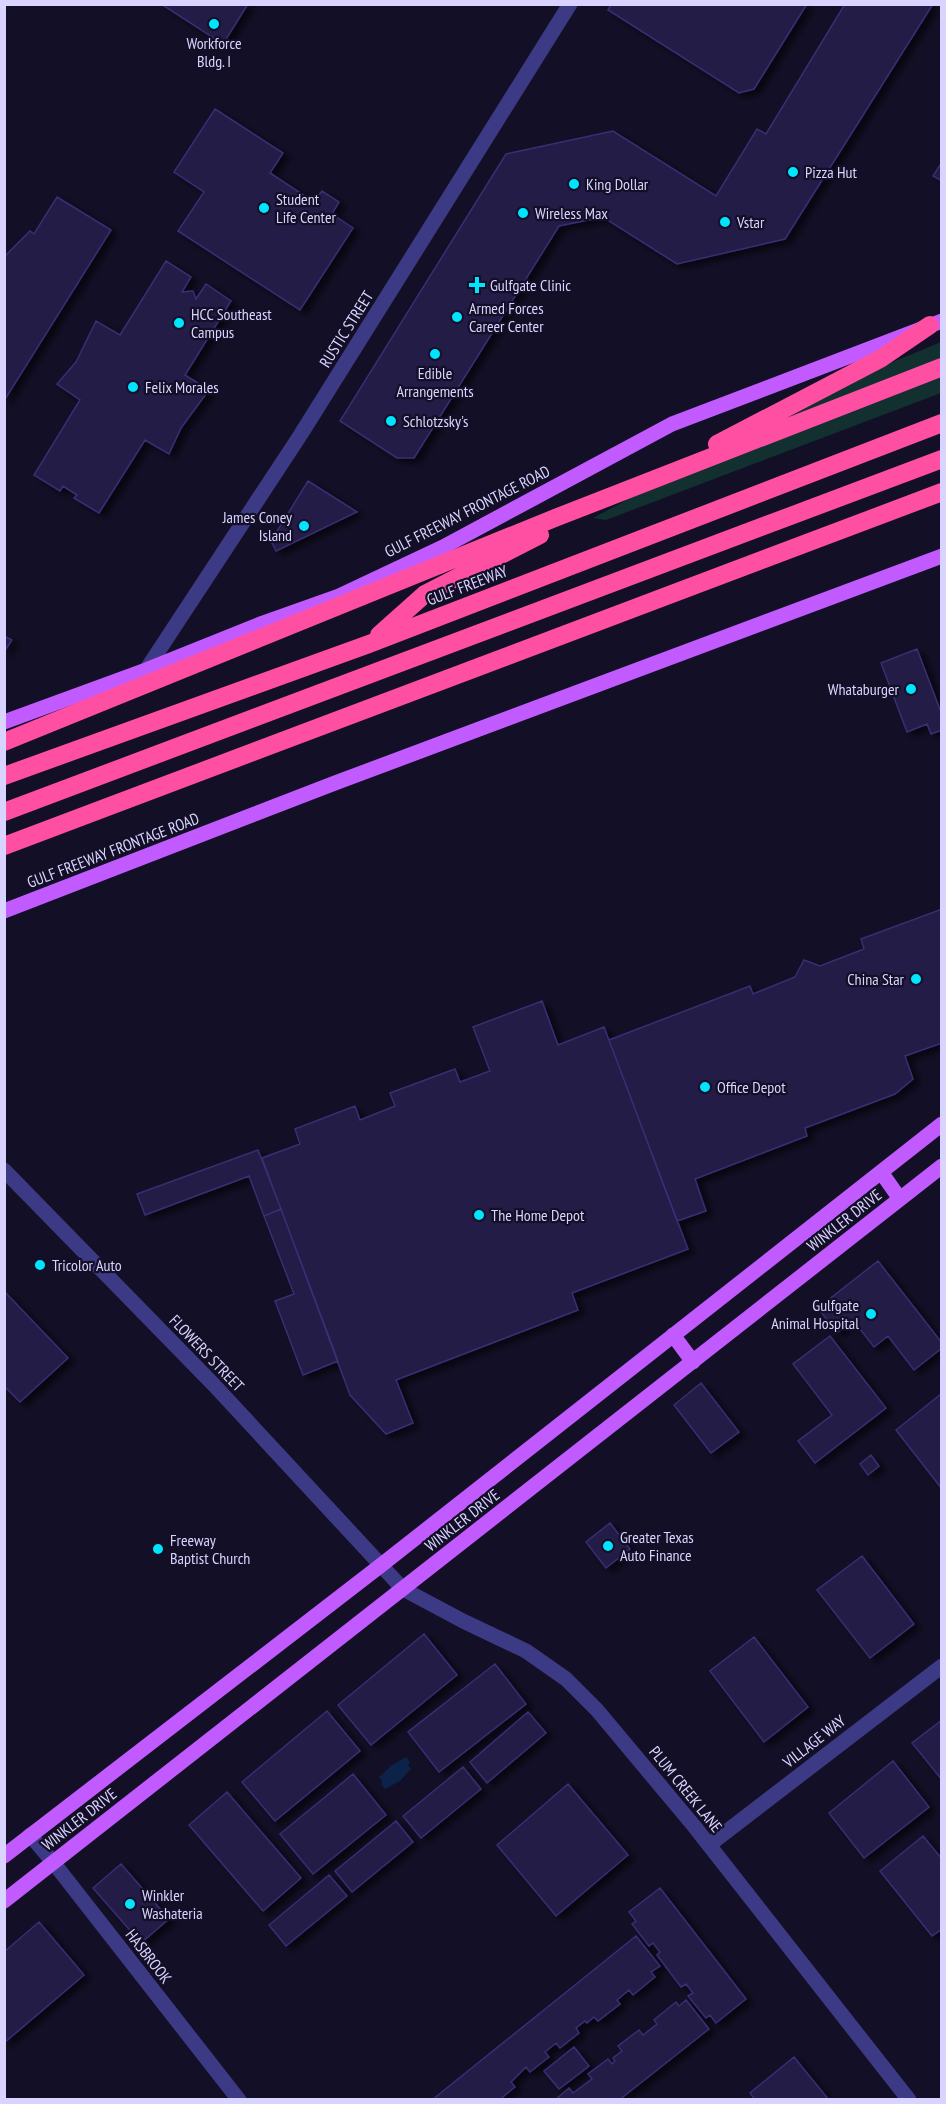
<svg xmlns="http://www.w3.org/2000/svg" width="946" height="2104" viewBox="0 0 946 2104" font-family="'PT Sans Narrow',sans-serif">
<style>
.green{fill:#12302f}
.water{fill:#0c2248}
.building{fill:#241b47;stroke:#3b2d73;stroke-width:1.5;filter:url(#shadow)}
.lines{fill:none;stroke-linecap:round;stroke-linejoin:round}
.minor{stroke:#3d3a85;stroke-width:15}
.major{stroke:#c25bff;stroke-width:15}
.highway{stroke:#ff4fa3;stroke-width:18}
.poi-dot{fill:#00e5ff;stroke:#130f26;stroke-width:2}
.labels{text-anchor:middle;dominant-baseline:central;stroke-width:4.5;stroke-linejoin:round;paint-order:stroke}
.poi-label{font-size:16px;fill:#d9d4ff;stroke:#130f26;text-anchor:start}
.street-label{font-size:16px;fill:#d9d4ff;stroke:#130f26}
</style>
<defs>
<filter id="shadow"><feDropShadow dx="6" dy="4" stdDeviation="3" flood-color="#0009"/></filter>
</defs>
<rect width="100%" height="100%" fill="#130f26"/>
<!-- green -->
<path class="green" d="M941,342V393L606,520L593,518L859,376Z"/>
<!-- water -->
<path class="water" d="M406,1757L410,1762L408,1765L411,1769L400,1781L385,1789L381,1784L382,1781L379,1777L392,1765Z"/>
<!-- building -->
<path class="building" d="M161,4H248L223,44Z
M611,4H807L754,89L739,93L608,10Z
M845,4H933L785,239L677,264L603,217L559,226L414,458H397L340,421L506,154L613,131L716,196L757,129L766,134Z
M215,109L283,153L270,173L314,202L322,191L339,202L332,214L353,228L300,310L178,231L204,192L174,172Z
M942,162V181L933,176Z
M57,197L111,230L4,401V257L30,231L34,234Z
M166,261L191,277L182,292L193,291L196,299L206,284L231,301L185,375L209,390L181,428L169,454L145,440L99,513L74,498L77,495L63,486L60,491L34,475L80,400L57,384L76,362L96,321L120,335Z
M308,481L357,512L276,551L271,541Z
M4,636L12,640L4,652Z
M917,649L942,715V730L931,734L927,724L907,732L881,663Z
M942,909V1043L905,1056L913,1079L895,1094L805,1128L807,1136L695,1179L706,1211L677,1221L609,1040L750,986L753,994L795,977L804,960L820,966L864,949L861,939Z
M542,1001L558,1045L604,1027L688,1249L572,1293L578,1310L396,1380L413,1423L386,1434L350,1395L262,1158L300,1144L295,1129L355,1106L360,1120L395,1106L390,1093L455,1069L460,1082L490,1071L473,1027Z
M258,1150L281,1209L264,1216L249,1176L145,1215L137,1194Z
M281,1209L338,1361L303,1375L275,1301L294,1294L264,1216Z
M878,1261L942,1343V1348L914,1370L888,1336L874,1347L853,1320L837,1333L818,1308Z
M4,1291L68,1358L20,1402L4,1386Z
M830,1336L886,1408L815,1463L798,1441L832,1415L793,1364Z
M701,1383L739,1432L711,1453L674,1405Z
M941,1394L942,1395V1489L896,1430Z
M871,1455L879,1466L868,1475L860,1464Z
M610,1523L630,1549L606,1568L586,1542Z
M862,1556L914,1624L870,1658L817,1590Z
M424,1634L457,1675L371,1745L338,1705Z
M754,1637L808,1707L764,1742L710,1671Z
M495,1664L526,1704L439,1772L408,1732Z
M327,1711L360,1751L275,1821L242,1782Z
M528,1712L546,1733L487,1783L470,1762Z
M942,1720V1780L912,1743Z
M893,1761L929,1807L864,1858L829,1813Z
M463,1767L481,1789L421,1838L403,1816Z
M353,1774L386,1815L313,1874L280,1834Z
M568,1784L628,1855L556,1916L497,1845Z
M227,1792L301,1878L263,1911L189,1825Z
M396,1821L413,1842L352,1892L335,1871Z
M923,1836L942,1859V1929L932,1936L880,1871Z
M121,1864L169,1919L141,1943L93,1888Z
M329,1875L347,1896L286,1946L269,1925Z
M660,1888L746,1999L716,2023L710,2015L706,2018L688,1996L693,1993L686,1984L681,1987L657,1955L660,1952L653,1943L649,1946L632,1924L636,1921L629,1912Z
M39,1922L84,1975L4,2043V1952Z
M636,1936L660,1966L651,1972L655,1977L633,1995L629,1990L617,2000L620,2004L598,2021L594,2017L587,2023L585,2021L576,2028L579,2033L560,2048L556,2043L545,2052L549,2057L530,2072L526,2067L511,2082L515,2087L499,2100H432Z
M686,2000L709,2029L619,2100H555L569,2088L573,2093L592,2079L588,2074L608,2059L612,2064L615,2061L613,2058L622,2051L618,2046L639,2030L643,2035L657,2024L654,2020L676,2002L679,2006Z
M574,2047L589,2066L559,2089L544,2071Z
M794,2057L829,2100H755L750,2093Z"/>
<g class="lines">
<!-- minor -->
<path class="minor" d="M146,670L301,434L570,4
M4,1170L214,1385L403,1589L463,1621L526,1651L566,1679L597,1710L694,1826L909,2100
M30,1835L53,1862L239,2100
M709,1845L942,1666"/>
<!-- major -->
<path class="major" d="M4,722L146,670L263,623L339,596L443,547L672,424L942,321
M4,911L335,783L942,556
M881,1172L900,1199
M673,1335L693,1362
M4,1856L380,1566L942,1124
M4,1901L942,1166"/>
<!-- highway -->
<path class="highway" d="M717,444L880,359L930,325
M379,635L425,594L540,535
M4,742L555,518L942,367
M4,776L369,644L942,423
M4,812L942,459
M4,846L942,492"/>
</g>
<!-- markers -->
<g class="poi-dot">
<circle cx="214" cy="24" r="6"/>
<circle cx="793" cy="172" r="6"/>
<circle cx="574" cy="184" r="6"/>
<circle cx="264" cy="208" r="6"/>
<circle cx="523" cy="213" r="6"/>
<circle cx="725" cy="222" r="6"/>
<path d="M474 276h6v6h6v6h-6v6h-6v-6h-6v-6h6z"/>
<circle cx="457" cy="317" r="6"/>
<circle cx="179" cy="323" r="6"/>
<circle cx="435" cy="354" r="6"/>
<circle cx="133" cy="387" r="6"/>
<circle cx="391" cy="421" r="6"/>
<circle cx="304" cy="526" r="6"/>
<circle cx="911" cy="689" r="6"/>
<circle cx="916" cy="979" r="6"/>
<circle cx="705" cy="1087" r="6"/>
<circle cx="479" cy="1215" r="6"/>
<circle cx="40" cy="1265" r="6"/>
<circle cx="871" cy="1314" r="6"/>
<circle cx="608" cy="1546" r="6"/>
<circle cx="158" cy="1549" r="6"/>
<circle cx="130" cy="1904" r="6"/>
</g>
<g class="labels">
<!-- poi labels -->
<g class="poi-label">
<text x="214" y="43" text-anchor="middle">Workforce<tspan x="214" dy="18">Bldg. I</tspan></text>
<text x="805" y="172">Pizza Hut</text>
<text x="586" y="184">King Dollar</text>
<text x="276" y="199">Student<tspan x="276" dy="18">Life Center</tspan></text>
<text x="535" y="213">Wireless Max</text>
<text x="737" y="222">Vstar</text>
<text x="490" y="285">Gulfgate Clinic</text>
<text x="469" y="308">Armed Forces<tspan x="469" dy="18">Career Center</tspan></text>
<text x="191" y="314">HCC Southeast<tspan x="191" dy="18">Campus</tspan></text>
<text x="435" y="373" text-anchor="middle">Edible<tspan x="435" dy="18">Arrangements</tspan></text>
<text x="145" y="387">Felix Morales</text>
<text x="403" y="421">Schlotzsky's</text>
<text x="292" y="517" text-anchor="end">James Coney<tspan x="292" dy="18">Island</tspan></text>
<text x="899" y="689" text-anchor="end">Whataburger</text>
<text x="904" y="979" text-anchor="end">China Star</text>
<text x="717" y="1087">Office Depot</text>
<text x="491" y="1215">The Home Depot</text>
<text x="52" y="1265">Tricolor Auto</text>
<text x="859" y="1305" text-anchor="end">Gulfgate<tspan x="859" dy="18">Animal Hospital</tspan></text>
<text x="620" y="1537">Greater Texas<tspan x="620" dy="18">Auto Finance</tspan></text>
<text x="170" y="1540">Freeway<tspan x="170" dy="18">Baptist Church</tspan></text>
<text x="142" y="1895">Winkler<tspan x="142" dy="18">Washateria</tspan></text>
</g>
<!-- street labels -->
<g class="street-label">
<text transform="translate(346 329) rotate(-58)">RUSTIC STREET</text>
<text transform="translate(467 511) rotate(-27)">GULF FREEWAY FRONTAGE ROAD</text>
<text transform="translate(467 585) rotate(-21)">GULF FREEWAY</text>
<text transform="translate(113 850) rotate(-21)">GULF FREEWAY FRONTAGE ROAD</text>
<text transform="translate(844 1220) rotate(-38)">WINKLER DRIVE</text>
<text transform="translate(207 1353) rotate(46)">FLOWERS STREET</text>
<text transform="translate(462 1520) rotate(-38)">WINKLER DRIVE</text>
<text transform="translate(814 1741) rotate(-38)">VILLAGE WAY</text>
<text transform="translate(686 1789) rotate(51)">PLUM CREEK LANE</text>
<text transform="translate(79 1819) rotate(-38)">WINKLER DRIVE</text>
<text transform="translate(149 1956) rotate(52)">HASBROOK</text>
</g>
</g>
<!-- border -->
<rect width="946" height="2104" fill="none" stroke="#d9d4ff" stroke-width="12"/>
</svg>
